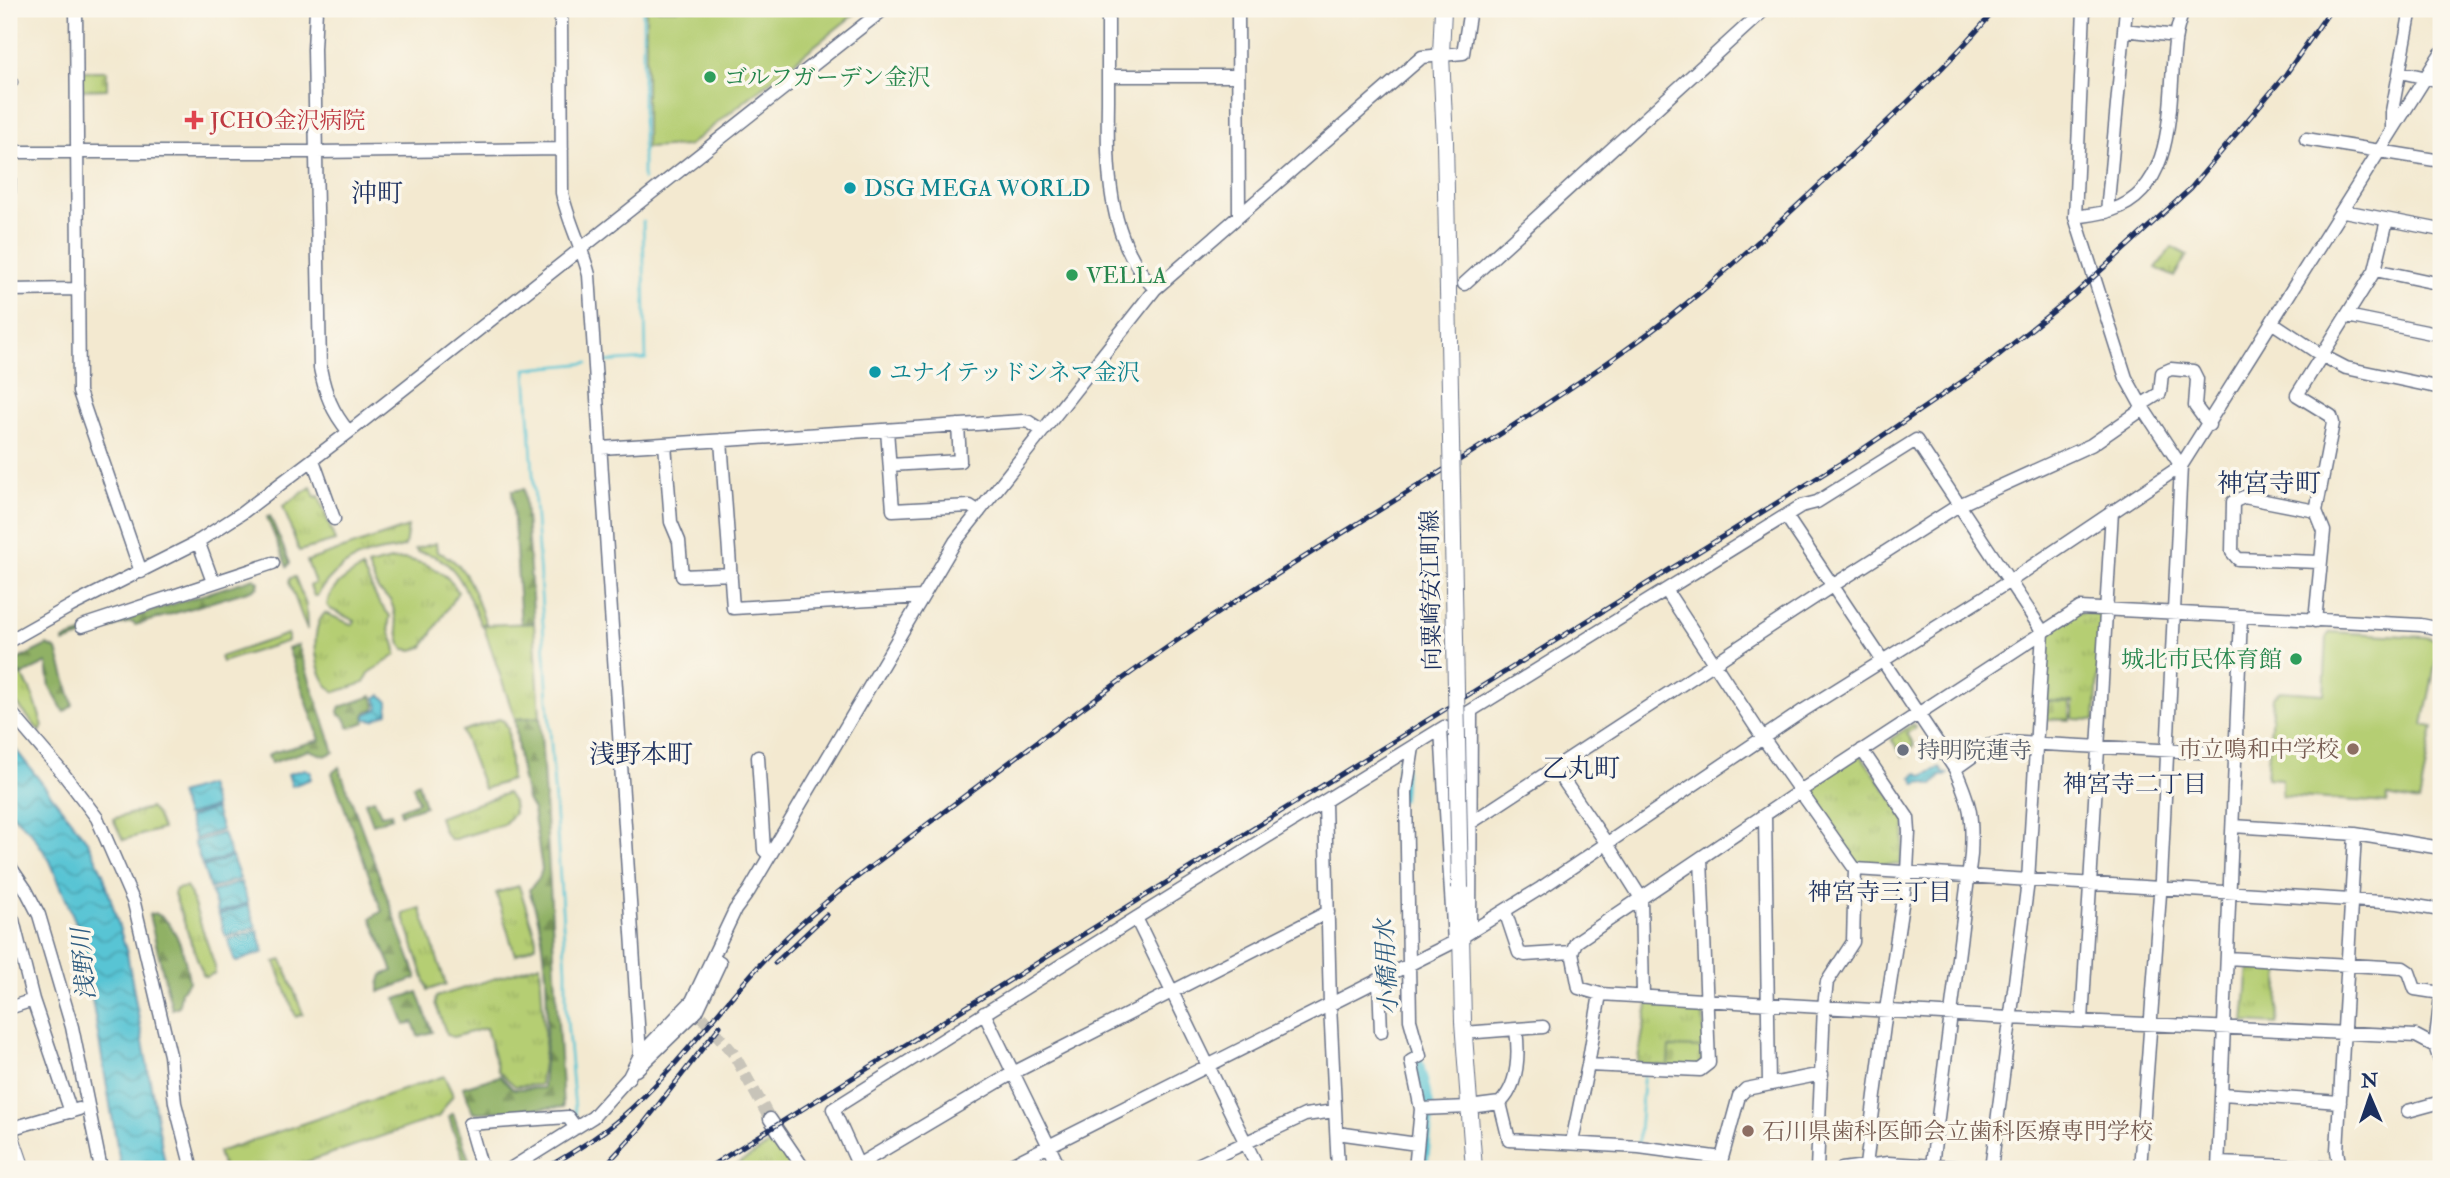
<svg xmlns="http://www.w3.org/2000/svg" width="2450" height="1178" viewBox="0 0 2450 1178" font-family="'IM FELL Double Pica','Noto Serif JP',serif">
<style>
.grass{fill:url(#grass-tufts);stroke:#687e68;stroke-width:2}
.forest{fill:url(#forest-firs);stroke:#567062;stroke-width:2}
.cemetery{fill:url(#cemetery-stones);stroke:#687e68;stroke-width:2}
.garden{fill:url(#garden-dots);stroke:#687e68;stroke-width:2}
.pitch{fill:#b5ce73;stroke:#687e68;stroke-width:2}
.water{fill:url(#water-waves);stroke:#3a7a99;stroke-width:2}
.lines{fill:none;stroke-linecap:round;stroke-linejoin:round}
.stream{stroke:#59c4d4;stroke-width:2.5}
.canal{stroke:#59c4d4;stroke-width:10}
.minor-tunnel{stroke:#c8c4b9;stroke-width:12;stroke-dasharray:12 6;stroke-linecap:butt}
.minor-casing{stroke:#677086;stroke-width:15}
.major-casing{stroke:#677086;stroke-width:18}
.minor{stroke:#fff;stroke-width:12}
.major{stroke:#fff;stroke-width:16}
.rail-casing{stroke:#1b2f5e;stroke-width:5}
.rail{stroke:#fbf7ec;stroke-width:2.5;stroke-dasharray:8;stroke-linecap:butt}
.major-bridge-casing{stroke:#677086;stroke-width:18;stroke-linecap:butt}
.major-bridge{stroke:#fff;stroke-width:16}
.leisure-dot{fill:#2e9e5b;stroke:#fbf7ec;stroke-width:2.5}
.health-dot{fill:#e0444e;stroke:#fbf7ec;stroke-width:2.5}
.culture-dot{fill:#0f9aa8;stroke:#fbf7ec;stroke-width:2.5}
.education-dot{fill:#8d6e63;stroke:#fbf7ec;stroke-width:2.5}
.worship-dot{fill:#6b7280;stroke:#fbf7ec;stroke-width:2.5}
.labels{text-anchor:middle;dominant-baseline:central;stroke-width:7;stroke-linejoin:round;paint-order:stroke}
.leisure-label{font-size:23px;fill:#27864d;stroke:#fbf7ec;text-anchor:start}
.health-label{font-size:23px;fill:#be3a42;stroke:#fbf7ec;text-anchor:start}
.culture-label{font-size:23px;fill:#0d838f;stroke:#fbf7ec;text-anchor:start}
.street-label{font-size:23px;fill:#1b2f5e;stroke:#fbf7ec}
.education-label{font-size:23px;fill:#785e54;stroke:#fbf7ec;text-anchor:end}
.worship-label{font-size:23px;fill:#5b616d;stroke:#fbf7ec;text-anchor:start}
.neighbourhood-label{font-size:24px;fill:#1b2f5e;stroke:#fbf7ec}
.water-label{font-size:24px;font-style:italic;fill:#2e5c81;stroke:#fbf7ec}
.quarter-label{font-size:26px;fill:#1b2f5e;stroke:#fbf7ec}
</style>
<defs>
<pattern id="grass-tufts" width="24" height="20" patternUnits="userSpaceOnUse" patternTransform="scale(1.75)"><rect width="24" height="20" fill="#b5ce73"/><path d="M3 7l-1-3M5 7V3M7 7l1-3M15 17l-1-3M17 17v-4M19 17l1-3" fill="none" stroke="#9bb166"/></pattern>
<pattern id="forest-firs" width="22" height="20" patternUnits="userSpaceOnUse" patternTransform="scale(1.75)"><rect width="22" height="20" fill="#90b165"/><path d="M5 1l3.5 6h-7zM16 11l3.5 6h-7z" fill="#759056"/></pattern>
<pattern id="cemetery-stones" width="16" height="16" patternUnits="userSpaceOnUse" patternTransform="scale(1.75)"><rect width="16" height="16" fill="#b5ce73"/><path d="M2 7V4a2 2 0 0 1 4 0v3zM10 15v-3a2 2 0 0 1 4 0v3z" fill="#9bb166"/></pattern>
<pattern id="garden-dots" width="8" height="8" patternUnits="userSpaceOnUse" patternTransform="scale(1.75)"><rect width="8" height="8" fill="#b5ce73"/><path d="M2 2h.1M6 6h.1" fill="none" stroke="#9bb166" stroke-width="1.8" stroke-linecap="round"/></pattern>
<pattern id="water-waves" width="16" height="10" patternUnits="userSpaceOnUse" patternTransform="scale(1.75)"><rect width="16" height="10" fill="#59c4d4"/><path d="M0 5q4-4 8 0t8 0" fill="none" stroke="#49a0af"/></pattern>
</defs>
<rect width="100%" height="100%" fill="#fbf7ec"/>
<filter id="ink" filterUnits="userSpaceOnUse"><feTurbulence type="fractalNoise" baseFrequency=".0143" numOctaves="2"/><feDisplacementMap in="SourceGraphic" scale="14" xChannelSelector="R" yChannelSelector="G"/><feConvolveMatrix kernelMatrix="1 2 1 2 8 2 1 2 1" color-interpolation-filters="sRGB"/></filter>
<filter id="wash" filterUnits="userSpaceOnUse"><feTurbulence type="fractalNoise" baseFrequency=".00686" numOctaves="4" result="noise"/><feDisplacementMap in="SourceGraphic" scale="28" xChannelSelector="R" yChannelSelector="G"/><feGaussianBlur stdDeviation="1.57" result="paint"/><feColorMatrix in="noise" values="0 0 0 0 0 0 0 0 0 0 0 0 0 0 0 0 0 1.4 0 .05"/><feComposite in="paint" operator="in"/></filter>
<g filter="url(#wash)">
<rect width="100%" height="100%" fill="#f3e9d0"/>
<!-- grass -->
<path class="grass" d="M2172,247L2187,255L2174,277L2156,268Z
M311,487L315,497L319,496L335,541L299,551L283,506Z
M408,527L405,546C396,550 388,550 378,552C352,557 330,572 317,596H314L310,586L315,583L307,561Z
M436,543L437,552C469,562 474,595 486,623L481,625C467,594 458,556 418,552L415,549Z
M405,559C427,563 448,572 458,592L423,647L413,650L404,649L401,645L393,607L390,600L378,590L368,566L391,560Z
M362,568L378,601L390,616C385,636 397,638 396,655L369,673L364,683L336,692C315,684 308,628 325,613L353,625L355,621L330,609L327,605C329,587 348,576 362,568Z
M295,577L306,605L307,630L289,582L290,578Z
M2078,612L2099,613L2102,617L2095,720L2073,719V702L2045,701L2046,634Z
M534,623L540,717L515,719L483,625Z
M288,634V641L222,662L220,657Z
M11,669C31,677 36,707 43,726L40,732L9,694V670Z
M499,719L504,721L508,729L511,780L484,789L462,731Z
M1860,754L1903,814L1906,826L1900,865L1852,862L1805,788Z
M507,793L513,802L514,813L504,824L455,839H450L444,832L439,817Z
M150,808L156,814L162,829L123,840L113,819Z
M519,886L536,938V945L515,955L496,893Z
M186,887L190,893L215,966V973L207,977L203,975L174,894L176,889Z
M420,908L446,984L428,990L403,914Z
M282,960L303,1014L296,1017L275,962Z
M540,964L545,1047L540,1085L515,1086L498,1071L486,1028L453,1037L447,1035L435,1003L436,997Z
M2249,966L2280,968L2277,1024L2244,1022Z
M1649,999L1703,1006L1705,1048L1668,1066L1637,1064Z
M444,1076L453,1095L438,1117L286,1169H223L218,1152Z
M778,1139L798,1169H730Z"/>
<!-- forest -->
<path class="forest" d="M524,489L534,623L521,624L512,491Z
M270,516L290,563L287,567L268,520L267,517Z
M254,578L259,582L258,587L251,590L139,624L135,625L132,622L123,624L63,643V640Z
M47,645L57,650L73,705L64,712L50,687L47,663L22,675L14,668L17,660Z
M298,645L334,752L325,756L309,750L271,763L268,756L271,753L320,740L288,648Z
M372,696L376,705L375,709L367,711L364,715L365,722L349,728L345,718L339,715L338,711L340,707Z
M540,717L563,1107L473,1113L463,1087L500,1076L513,1089L543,1088C547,1040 550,974 540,928C538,915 533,903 529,890L539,878L542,869L533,810L527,800L519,760L515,719Z
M339,767L417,978L379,992V985L382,975L393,971L371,918L382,911L332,773Z
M418,783L425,806L401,814L400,809L418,802L413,785Z
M374,799L381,815L391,813L392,817L373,824L365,802Z
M155,913C178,923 186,960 189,982L181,991L179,1006L172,1009L149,915Z
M418,992L432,1032L418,1036L413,1022L405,1025L396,999Z
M453,1113L472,1168L471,1169H464C464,1150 452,1134 449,1116Z"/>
<!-- cemetery -->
<path class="cemetery" d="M81,71H107V89L81,90Z
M2045,701L2070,702V720L2045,719Z
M1669,1047L1705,1048V1062L1699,1068L1668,1066Z"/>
<!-- garden -->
<path class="garden" d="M1913,724L1915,728L1907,733L1914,745L1903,756L1891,739Z"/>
<!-- pitch -->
<path class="pitch" d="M646,9H861L688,146L646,148Z
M2331,632L2425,637L2440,641L2423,725L2433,727L2419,802L2388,796L2387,803L2282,796V779L2267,778L2273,697L2280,691L2324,694L2327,636Z"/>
<!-- water -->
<path class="water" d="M381,695L388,702V713L374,720L366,719V714L377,710L379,707L376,697Z
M9,741L88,842L103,873L127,953L166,1169H121L81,935L50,861L31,832L9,812Z
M1940,767L1943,773L1948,774L1946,776H1941L1933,785L1923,782L1916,784L1912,777L1918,773L1923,776Z
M305,769L311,772V779L292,786L288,774Z
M208,785L215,807L186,816L179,794Z
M215,809L222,830L195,839L188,818Z
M223,833L231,856L202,865L194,842Z
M232,857L240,879L210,889L203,867Z
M241,882L248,903L218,913L211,892Z
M248,905L256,927L226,937L219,915Z
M257,930L264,952L235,962L228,940Z"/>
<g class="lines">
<!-- stream -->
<path class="stream" d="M643,179V9
M603,362L646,359L643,221
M576,1121L566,1008V969L526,369L588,363
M1638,1144L1644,1070"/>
<!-- canal -->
<path class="canal" d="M1400,797L1402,761
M1416,1053L1430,1108L1423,1169"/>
</g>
</g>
<g filter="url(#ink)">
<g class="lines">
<!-- minor-tunnel -->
<path class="minor-tunnel" d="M702,1017L733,1053L770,1119"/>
<!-- minor casing -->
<g class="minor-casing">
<path id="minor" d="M76,9L79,392L141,572
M316,9L314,49L320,368C325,393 332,412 349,432
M561,9L562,193C568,221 582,247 589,275L640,1055
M1108,9C1108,39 1108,70 1108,101C1107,167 1106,238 1155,289
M1238,9L1239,216
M2084,9L2075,217L2126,378L2141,405L2181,466L2161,880L2140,1169
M2124,30L2176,36
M2400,72L2441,81
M1108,76H1238
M9,82H11
M2392,131V111L2411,9
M2306,139L2441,161
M9,141L10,152H317L562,149
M9,192L10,152
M2344,211L2441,230
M2107,212L2126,9
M2075,217C2087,215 2100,214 2112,210C2181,188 2167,90 2176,35C2178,26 2181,17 2183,9
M2375,270L2441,284
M1464,284L1765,9
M9,290L79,289
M2347,316L2441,335
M2273,323L2321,355L2346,368L2441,388
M2141,405L2160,393L2162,373L2171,369L2193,371L2197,379L2195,406L2209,425
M887,430L893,510L970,506L979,512
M721,440L733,608L922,597
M665,444L671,522L679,541L682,576L731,574
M601,448L1023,421L1029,422L1043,431
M313,460L334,519
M890,465L960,461L958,425
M2316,511L2244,497L2233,502L2232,552L2238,559L2319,562
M1786,516L1955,769C1971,806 1973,815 1971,855L1932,1165
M198,541L213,582
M1666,590L1763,738L1855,869L1853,942L1827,982L1824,1006L1817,1169
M2315,621L2324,531L2316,511L2333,423L2331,416L2297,395L2375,270L2387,220
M82,626L273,563
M2441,629L2421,625L2080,608L1800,791L1576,942L1572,952L1579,988L1600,994L2010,1018L2416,1036L2435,1046L2441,1044
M9,641L71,606L194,544L242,513L349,432L884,9
M9,710L62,772L97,818L134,903L170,1055L175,1103L192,1169
M1464,715L1801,506L1817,502L1916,440L2043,632L2028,881L1991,1169
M1441,729L1454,942
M1413,747L1406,792L1410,1020L1420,1056L1411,1061L1421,1109L1415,1169
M1862,750L1908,818L1909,832L1907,872L1886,1010L1866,1165
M758,757L764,850L769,855
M1555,768L1607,844L1641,898L1643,996
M1955,769L1987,746L2004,742L2236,754
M1325,802L1330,1005L1338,1169
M1765,815L1769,1084
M1469,824L1832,586L1959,505L2091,445L2143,409
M2233,826L2355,834L2441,848
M9,865L26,890L39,915L72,1027L101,1169
M1855,869L2398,903L2441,910
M1505,911L1519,953L1525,955L1572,952
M9,914L13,920L33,1000L71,1112
M1136,918L1254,1160L1255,1169
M1470,932L1471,711
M2227,958L2403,968L2409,972L2415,989L2441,993
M1379,981L1381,1032
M2441,996L2435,1046L2441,1064
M9,1008L33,1000
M984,1013L1060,1169
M2082,1021L2112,511
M1516,1029L1543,1027
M1464,1033L1516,1029C1519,1053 1519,1085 1500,1103
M1588,1065L1700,1070L1709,1063L1701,858
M636,1070L697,1011L720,962
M2222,1094L2340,1102
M1421,1109L1469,1107L1500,1103L1509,1140L1639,1147L1722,1158L1720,1169
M2408,1111L2441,1102
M770,1119L804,1169
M9,1129L79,1109
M1337,1133L1417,1144
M1572,1142L1588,1065L1600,994
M1722,1158L1739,1096L1746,1089L1822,1074
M2219,1163L2340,1168
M858,1165L1013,1073L1328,912
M482,1169L469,1124L568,1117L576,1128
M510,1169L593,1117L629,1077L640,1055L692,1001L735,910L749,891L955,542L1155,289L1422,57L1463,53L1470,9
M860,1169L833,1109L1136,918L1444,727
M1003,1169L1454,942L1541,888L1804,710L2010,581L2181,466L2441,53
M1189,1169L1305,1115L1335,1111
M1842,1169L1888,1163L1981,1169
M2218,1169L2241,617
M2340,1169L2337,1151L2355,834"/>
</g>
<!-- major casing -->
<g class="major-casing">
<path id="major" d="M1443,9L1441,55L1445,141
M1460,888L1463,1022L1474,1169
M9,1131L22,1169"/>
</g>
<!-- minor -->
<use href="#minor" class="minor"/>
<!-- major -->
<use href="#major" class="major"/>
<!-- rail casing -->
<g class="rail-casing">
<path id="rail" d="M775,963L826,915
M545,1169C571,1153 599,1137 622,1117C677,1069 718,1009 767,957C799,923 836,893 873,865C996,773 1117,678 1245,595C1371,513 1501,438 1624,351C1698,299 1764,237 1830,175C1888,121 1945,69 1996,9
M602,1169L641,1127L720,1026
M706,1169L1857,453L1985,366L2075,294L2191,188L2286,74L2331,9"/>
</g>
<!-- rail -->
<use href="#rail" class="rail"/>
<!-- major-bridge casing -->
<g class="major-bridge-casing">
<path id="major-bridge" d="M1445,141L1460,888"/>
</g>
<!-- major-bridge -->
<use href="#major-bridge" class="major-bridge"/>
</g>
</g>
<!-- markers -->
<g class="leisure-dot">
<circle cx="710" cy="77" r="7"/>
<circle cx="1072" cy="275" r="7"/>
<circle cx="2296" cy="659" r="7"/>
</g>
<path class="health-dot" d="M190.5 109.5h7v7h7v7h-7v7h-7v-7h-7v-7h7z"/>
<g class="culture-dot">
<circle cx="850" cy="188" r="7"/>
<circle cx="875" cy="372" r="7"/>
</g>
<g class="education-dot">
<circle cx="2353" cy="749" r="7"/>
<circle cx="1748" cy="1131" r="7"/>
</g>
<circle class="worship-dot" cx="1903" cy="750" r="7"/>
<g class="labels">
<!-- leisure labels -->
<g class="leisure-label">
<text x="724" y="77">ゴルフガーデン金沢</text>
<text x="1086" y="275">VELLA</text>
<text x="2282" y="659" text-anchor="end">城北市民体育館</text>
</g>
<!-- health labels -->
<g class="health-label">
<text x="210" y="120">JCHO金沢病院</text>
</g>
<!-- culture labels -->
<g class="culture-label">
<text x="864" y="188">DSG MEGA WORLD</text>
<text x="889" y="372">ユナイテッドシネマ金沢</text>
</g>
<!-- street labels -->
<g class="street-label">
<text transform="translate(1431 590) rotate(-91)">向粟崎安江町線</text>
</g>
<!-- education labels -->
<g class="education-label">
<text x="2339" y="749">市立鳴和中学校</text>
<text x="1762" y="1131" text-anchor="start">石川県歯科医師会立歯科医療専門学校</text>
</g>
<!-- worship labels -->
<g class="worship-label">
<text x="1917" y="750">持明院蓮寺</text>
</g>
<!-- neighbourhood labels -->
<g class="neighbourhood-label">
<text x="2135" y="784">神宮寺二丁目</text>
<text x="1880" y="892">神宮寺三丁目</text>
</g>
<!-- water labels -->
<g class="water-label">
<text transform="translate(84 964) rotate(-95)">浅野川</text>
<text transform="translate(1387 967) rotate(-93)">小橋用水</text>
</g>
<!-- quarter labels -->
<g class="quarter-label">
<text x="377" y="194">沖町</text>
<text x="2269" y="484">神宮寺町</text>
<text x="641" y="755">浅野本町</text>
<text x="1581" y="769">乙丸町</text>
</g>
</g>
<!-- margin -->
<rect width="2450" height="1178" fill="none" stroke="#fbf7ec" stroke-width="35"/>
<!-- north arrow -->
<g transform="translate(2370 1097) rotate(358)" stroke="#fbf7ec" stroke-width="5" paint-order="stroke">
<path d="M0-5L12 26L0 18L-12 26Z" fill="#1b2f5e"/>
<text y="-10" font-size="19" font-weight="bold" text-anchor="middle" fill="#1b2f5e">N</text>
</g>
</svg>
